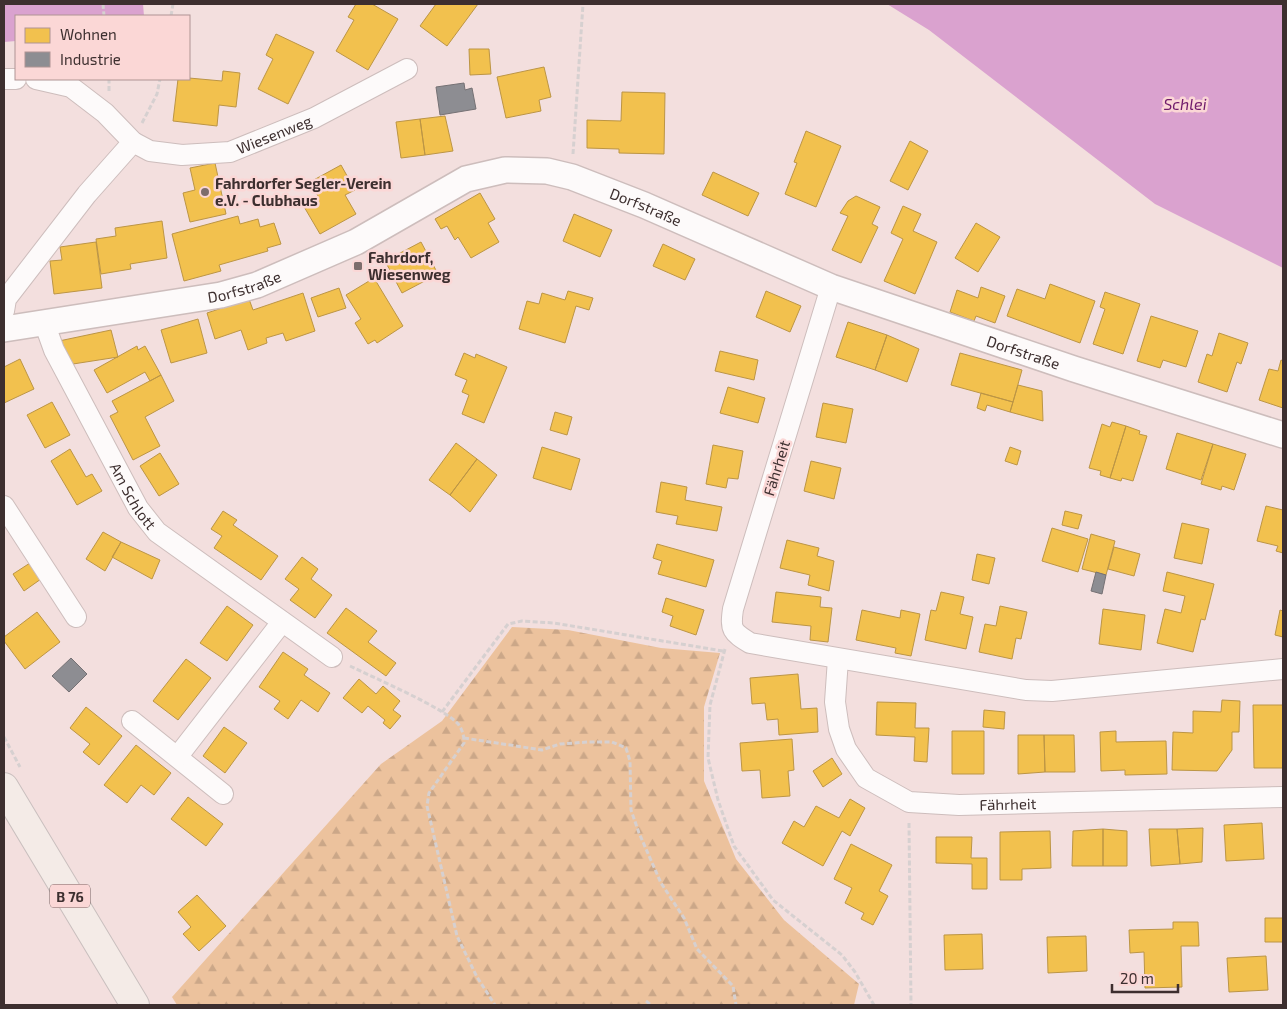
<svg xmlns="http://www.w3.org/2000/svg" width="1287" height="1009" viewBox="0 0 1287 1009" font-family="'Exo 2',sans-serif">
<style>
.forest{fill:url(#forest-firs)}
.water{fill:#daa2cf}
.homes{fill:#f2c14e;stroke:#bc9545}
.industry{fill:#8d8d92;stroke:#757174}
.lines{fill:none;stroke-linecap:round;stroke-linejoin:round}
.minor-casing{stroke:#cdbdbc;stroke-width:22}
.tertiary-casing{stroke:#cdbdbc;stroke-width:28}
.primary-casing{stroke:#c9bfbe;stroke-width:30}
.path{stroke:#d6d0d0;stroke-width:3;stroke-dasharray:5 2.5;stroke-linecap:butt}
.minor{stroke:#fdfafa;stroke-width:20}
.tertiary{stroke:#fdfafa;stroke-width:25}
.primary{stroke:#f4ebe7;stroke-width:28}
.poi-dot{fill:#7d6d6c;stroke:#fbd7d6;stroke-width:2}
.labels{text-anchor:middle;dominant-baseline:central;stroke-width:5;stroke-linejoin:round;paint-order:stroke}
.shield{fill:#fbd7d6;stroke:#766161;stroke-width:1}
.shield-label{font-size:14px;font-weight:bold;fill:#3d2f2f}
.street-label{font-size:15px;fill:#3d2f2f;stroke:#fbd7d6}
.poi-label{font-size:15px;font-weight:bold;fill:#3d2f2f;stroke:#fbd7d6;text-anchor:start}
.water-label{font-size:16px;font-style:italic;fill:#701b6b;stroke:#fbd7d6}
</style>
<defs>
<pattern id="forest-firs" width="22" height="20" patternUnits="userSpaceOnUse" patternTransform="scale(1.25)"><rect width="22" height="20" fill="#ecc29d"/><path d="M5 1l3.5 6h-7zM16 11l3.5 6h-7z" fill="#cba788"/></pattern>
</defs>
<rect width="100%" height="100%" fill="#f3dfde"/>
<!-- forest -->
<path class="forest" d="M512,627L568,630L661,648L720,653L704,707V781L736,859L784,920L859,984L854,1005H177L172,997L381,764L442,721Z"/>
<!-- water -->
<path class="water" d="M4,4H143L144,16H16V41L4,42Z
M887,4H1283V268L1155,204L929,30Z"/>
<!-- homes -->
<path class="homes" d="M356,4H372L398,19L368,70L336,51L354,20L348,17Z
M436,4H478L447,46L420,26Z
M276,34L314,52L288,104L258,89L273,59L266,55Z
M469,49H489L491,74L470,75Z
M544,67L551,97L539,100L541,111L506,118L497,77Z
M223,71L240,73L236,107L219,105L217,126L173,121L178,79L189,78L222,81Z
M622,92L665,93L664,154L619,153V149L587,148V120L621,121Z
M445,116L453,151L425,155L420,119Z
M420,119L425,155L401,158L396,122Z
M806,131L841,146L816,207L785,194L797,163L794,162Z
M910,141L928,151L908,190L890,181Z
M215,163L226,214L190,222L183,193L195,190L190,168Z
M341,165L355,190L345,195L356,214L320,234L303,205L318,196L310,182Z
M713,172L759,193L748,216L702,195Z
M480,193L495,219L488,223L499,242L471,258L458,237L455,240L447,226L441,229L435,219Z
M856,196L880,207L872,224L878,227L861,263L832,250L848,216L840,213L848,201Z
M903,206L921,214L913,231L937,242L915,294L884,281L903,239L891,233Z
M574,214L612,230L600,257L563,241Z
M238,216L240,224L258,219L260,227L274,223L281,244L267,248L268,251L219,265L221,271L184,281L172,234Z
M162,221L167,258L130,264L131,269L101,274L96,239L116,236L115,228Z
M976,223L1000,237L978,272L955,258Z
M96,242L102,288L54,294L50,261L62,260L60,247Z
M421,242L438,274L402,293L385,261Z
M663,244L695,259L685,280L653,266Z
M374,278L403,326L377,343L375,340L368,344L355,323L361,319L346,295Z
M1050,284L1095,301L1080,343L1007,316L1017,289L1045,299Z
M981,287L1005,296L995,323L976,316L974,321L950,312L957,290L978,298Z
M339,288L346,308L318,317L311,298Z
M568,291L593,298L589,310L576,306L565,343L519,329L527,301L539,304L542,293L565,300Z
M766,291L801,306L790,332L756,317Z
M1105,292L1140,304L1123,354L1093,344L1105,309L1100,307Z
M303,293L315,331L286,341L283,333L266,338L267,343L248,350L241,330L215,339L207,313L249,299L253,310Z
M1151,316L1198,331L1186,367L1163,360L1160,368L1137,361Z
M198,319L207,353L171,363L161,330Z
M848,322L887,335L875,370L836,357Z
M111,330L118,357L73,364L59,341Z
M1219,333L1248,343L1241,364L1237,362L1227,392L1198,382L1207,354L1212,356Z
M887,335L919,349L907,382L875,370Z
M137,346L138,350L145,346L161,375L150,381L145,372L107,393L94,370Z
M720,351L758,360L754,380L715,371Z
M464,353L475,358L476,354L507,367L484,423L462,414L469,395L462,392L467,380L455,375Z
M960,353L1022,370L1013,402L951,385Z
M20,359L34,389L4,403V367Z
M1281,360L1283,361V408L1259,400L1269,369L1278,371Z
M161,375L174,401L145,417L160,446L133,460L110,416L118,412L112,401Z
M1018,385L1042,391L1043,421L1010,412Z
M728,387L765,398L758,423L720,413Z
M981,393L1013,402L1010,412L987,405L985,411L977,408Z
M52,402L70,435L45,448L27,415Z
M823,403L853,409L846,443L816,437Z
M555,412L572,417L567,435L550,430Z
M1112,422L1126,426L1110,478L1100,475L1101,471L1089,468L1102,424L1110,427Z
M1126,426L1140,431L1139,434L1147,436L1133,481L1122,478L1121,481L1110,478Z
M1177,433L1213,444L1201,480L1166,469Z
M456,443L477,459L450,495L429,480Z
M1213,444L1246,454L1234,490L1222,486L1221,490L1201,484Z
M713,445L743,451L738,479L728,478L726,488L706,484Z
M542,447L580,459L571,490L533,478Z
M1010,447L1021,451L1017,465L1005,461Z
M70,449L86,477L92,474L102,491L77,505L51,461Z
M160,453L179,484L159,496L140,466Z
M477,459L497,475L470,512L450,495Z
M811,461L841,468L834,499L804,491Z
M661,482L687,487L685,500L722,507L717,531L676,524L678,516L656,512Z
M1266,506L1283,510V553L1276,551L1278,546L1257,541Z
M223,511L237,520L233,525L278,556L261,580L214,548L222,536L211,529Z
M1065,511L1082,515L1078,529L1062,525Z
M1182,523L1209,529L1202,564L1174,558Z
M1052,528L1088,539L1078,572L1042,561Z
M103,532L121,542L105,571L86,559Z
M1091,534L1115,541L1106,575L1082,569Z
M787,540L819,548L817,556L834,561L829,591L808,585L810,575L780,568Z
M121,542L160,560L152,579L112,557Z
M657,544L714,560L706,587L658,574L662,561L653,558Z
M1114,547L1140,554L1134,576L1108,569Z
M977,554L995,558L989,584L972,580Z
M302,557L318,569L311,579L332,595L315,618L290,600L299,589L285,579Z
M30,563L41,579L24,591L13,574Z
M1167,572L1214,584L1205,620L1201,619L1193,652L1157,643L1165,609L1181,613L1185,596L1163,591Z
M776,592L821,597L820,607L832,608L828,642L810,640L811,626L772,622Z
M941,592L964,597L960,614L973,617L966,649L925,640L931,610L936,611Z
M666,598L704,610L696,635L670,626L673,616L662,612Z
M227,606L253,625L227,661L200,643Z
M1000,606L1027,612L1021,639L1016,638L1012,659L979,652L985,624L996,626Z
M346,608L377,631L368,642L396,663L386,676L327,633Z
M1103,609L1145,615L1141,650L1099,644Z
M862,610L900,618L901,610L920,614L911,656L895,653L896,648L856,640Z
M1280,610L1283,611V637L1275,635Z
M37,612L60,642L25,669L4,641V637Z
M283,652L308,669L304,675L330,693L318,712L301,700L288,719L274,709L280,701L259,687Z
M186,659L211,678L178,720L153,701Z
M798,674L801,709L817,708L818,732L779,735L778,719L767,720L765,703L752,704L750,678Z
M359,679L376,694L383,686L400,701L393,710L401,716L390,729L383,723L385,720L368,706L362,713L343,698Z
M1222,700L1240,701L1239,732H1232V750L1217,771L1172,770L1173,732L1193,733V711L1221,712Z
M877,702L916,703L915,728H929L927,762L914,761L915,737L876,735Z
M1253,705H1283V768H1254Z
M86,707L122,736L99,765L83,752L90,744L70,728Z
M984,710L1005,712L1004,729L983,727Z
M224,727L247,743L225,773L203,756Z
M952,731H984V774H952Z
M1116,731V742L1166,741L1167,774L1125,775V770L1101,771L1100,732Z
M1018,735H1044L1045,772L1018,774Z
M1044,735H1074L1075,772H1045Z
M792,739L794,770L788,771L790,796L762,798L760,770L742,771L740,743Z
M136,745L171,773L154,795L141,785L127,803L104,785Z
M832,758L842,774L823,787L813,771Z
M188,797L223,824L206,846L171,819Z
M850,799L865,808L850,836L842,831L823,866L782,843L794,821L804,827L816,806L839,818Z
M1262,823L1264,859L1226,861L1224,825Z
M1203,828L1202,862L1180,864L1177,829Z
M1103,829L1127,831V866H1103Z
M1103,829V866H1072L1073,831Z
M1149,829H1177L1180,864L1151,866Z
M1050,831L1051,868L1022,869V880H1000V832Z
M936,837H972L971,858H987V889H972V864L936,863Z
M851,844L892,865L879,891L888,896L873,925L861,919L864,913L845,903L852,888L834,879Z
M197,895L226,926L199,951L183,934L191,927L178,912Z
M1265,918H1283V942H1265Z
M1173,922H1198L1199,946H1181L1182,987L1145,988L1144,952L1130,953L1129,930L1173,929Z
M982,934L983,969L945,970L944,935Z
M1086,936L1087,971L1048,973L1047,937Z
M1266,956L1268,990L1229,992L1227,958Z"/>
<!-- industry -->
<path class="industry" d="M464,83L465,90L472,88L476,109L440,115L436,87Z
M1096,572L1106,575L1102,594L1091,591Z
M71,658L87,674L69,692L52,676Z"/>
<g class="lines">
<!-- minor casing -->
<g class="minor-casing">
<g id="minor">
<path d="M4,79H16"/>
<path id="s1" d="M36,79L71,87L105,113L133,142L150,151L182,155L230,152L314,118L407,69"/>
<path d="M831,287L733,609C730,630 732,632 750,643L1026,690L1052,691L1283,669"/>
<path d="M4,311L6,299L87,194L133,142"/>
<path id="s2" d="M44,322L54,350L138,508L157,532L332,657"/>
<path d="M4,506L76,617"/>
<path id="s3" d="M838,659L835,702L839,729L846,749L866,778L909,802L959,805L1283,797"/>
<path d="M132,721L223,794"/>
<path d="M178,756L282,622"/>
</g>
</g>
<!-- tertiary casing -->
<g class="tertiary-casing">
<g id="tertiary">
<path id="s4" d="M4,329L221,295L257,285L356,242L466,179L505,170L547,171L572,177L644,205L831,287L1074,369L1283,435"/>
</g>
</g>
<!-- primary casing -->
<g class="primary-casing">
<path id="primary" d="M4,787L135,1005"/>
</g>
<!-- path -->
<path class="path" d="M103,4L104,16
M171,16L173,4
M109,91V79
M142,123L157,94L160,79
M573,154L583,4
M725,649L710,705L708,758L718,800L734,846L773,900L842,955L855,972L874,1005
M350,666C372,677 447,709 459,725C463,731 464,737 464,743L429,793L427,806L457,936L477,977L495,1005
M442,712L508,624L522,621L554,623L723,651
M4,737L20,767
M464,738L542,750L560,744L588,742H612L626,748L630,761L631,810L639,833L661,883L684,918L697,949L733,986L736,1005
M909,823L911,1005
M646,1001L651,1005"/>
<!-- minor -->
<use href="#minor" class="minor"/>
<!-- tertiary -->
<use href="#tertiary" class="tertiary"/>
<!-- primary -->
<use href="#primary" class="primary"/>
</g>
<!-- markers -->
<g class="poi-dot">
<circle cx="205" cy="192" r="5"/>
<rect x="353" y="261" width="10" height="10" rx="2.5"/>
</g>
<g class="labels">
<!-- shield labels -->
<rect class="shield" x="50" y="884.5" width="40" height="23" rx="4"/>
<g class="shield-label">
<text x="70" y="896">B 76</text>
</g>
<!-- street labels -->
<g class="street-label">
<text stroke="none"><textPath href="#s1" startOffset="266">Wiesenweg</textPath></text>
<text stroke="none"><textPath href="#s4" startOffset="679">Dorfstraße</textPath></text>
<text stroke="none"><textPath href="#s4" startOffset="244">Dorfstraße</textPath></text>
<text stroke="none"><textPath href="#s4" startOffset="1084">Dorfstraße</textPath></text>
<text transform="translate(776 468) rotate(-73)">Fährheit</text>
<text stroke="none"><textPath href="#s2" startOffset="196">Am Schlott</textPath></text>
<text stroke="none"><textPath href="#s3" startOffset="275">Fährheit</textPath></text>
</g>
<!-- poi labels -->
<g class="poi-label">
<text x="215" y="183">Fahrdorfer Segler-Verein<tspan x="215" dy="17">e.V. - Clubhaus</tspan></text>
<text x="368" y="257">Fahrdorf,<tspan x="368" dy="17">Wiesenweg</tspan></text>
</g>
<!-- water labels -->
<g class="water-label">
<text x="1185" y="103">Schlei</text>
</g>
</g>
<!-- border -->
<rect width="1287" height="1009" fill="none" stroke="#3d2f2f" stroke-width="10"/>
<!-- legend -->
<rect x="15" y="15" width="175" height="65" fill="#fbd7d6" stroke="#af9493"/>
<rect x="25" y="28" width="25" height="15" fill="#f2c14e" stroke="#af9493"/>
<text x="60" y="40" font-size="15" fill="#3d2f2f">Wohnen</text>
<rect x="25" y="52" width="25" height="15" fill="#8d8d92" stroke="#af9493"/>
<text x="60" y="65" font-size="15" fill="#3d2f2f">Industrie</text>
<!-- scale -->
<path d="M1112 984v8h66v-8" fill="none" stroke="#3d2f2f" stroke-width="2.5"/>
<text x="1120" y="984" font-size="15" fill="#3d2f2f" stroke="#fbd7d6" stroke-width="4" paint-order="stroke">20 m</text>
</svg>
